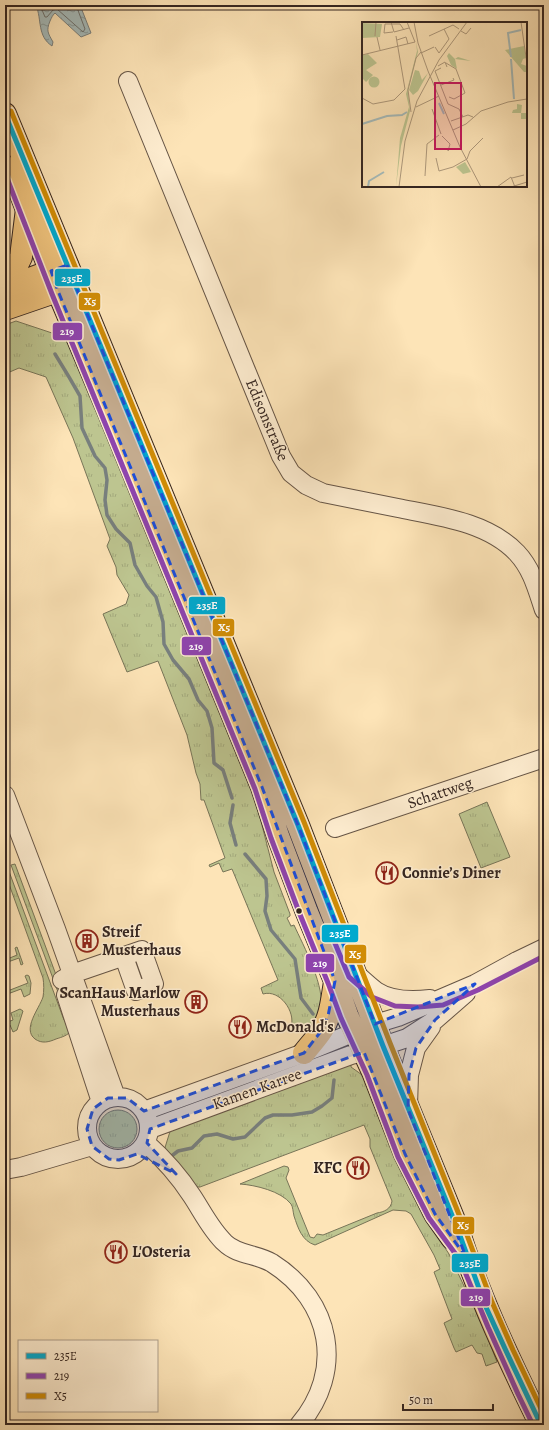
<svg xmlns="http://www.w3.org/2000/svg" width="549" height="1430" viewBox="0 0 549 1430" font-family="Alegreya,serif">
<style>
.grass{fill:url(#grass-tufts);stroke:#787558}
.water{fill:url(#water-ripples);stroke:#787f7d}
.lines{fill:none;stroke-linecap:round;stroke-linejoin:round}
.shore{stroke:#6c706e;stroke-width:1}
.stream{stroke:#787f7d;stroke-width:3.5}
.minor-casing{stroke:#665546;stroke-width:20}
.major-casing{stroke:#342520;stroke-width:24}
.highway-casing{stroke:#342520;stroke-width:24}
.minor{stroke:#feedd0;stroke-width:18}
.major{stroke:#eec27c;stroke-width:22}
.highway{stroke:#eec27c;stroke-width:22}
.bus-1-casing{stroke:#feedd0;stroke-width:8}
.bus-2-casing{stroke:#feedd0;stroke-width:8}
.bus-3-casing{stroke:#feedd0;stroke-width:8}
.bus-1{stroke:#00a9ce;stroke-width:5}
.bus-2{stroke:#8e44ad;stroke-width:5}
.bus-3{stroke:#d08c06;stroke-width:5}
.marked{fill:#1d4ed8;fill-opacity:0.2;stroke:#1d4ed8;stroke-width:3;stroke-dasharray:8 5;stroke-linejoin:round}
.bus-dot{fill:#342520;stroke:#feedd0;stroke-width:1.5}
.labels{text-anchor:middle;dominant-baseline:central;stroke-width:3;stroke-linejoin:round;paint-order:stroke}
.street-label{font-size:16px;fill:#342520;stroke:#feedd0}
.poi-label{font-size:16px;font-weight:bold;fill:#342520;stroke:#feedd0;text-anchor:start}
.inset-river{fill:none;stroke:#a5bbbb;stroke-width:2}
.inset-road{fill:none;stroke:#ad987b;stroke-width:1}
.view{fill:#c2185b;fill-opacity:0.15;stroke:#c2185b;stroke-width:2}
.inset-edge{fill:none;stroke:#342520;stroke-width:2}
.line-badge{stroke:#feedd0;stroke-width:1.5}
.badge-label{font-size:11px;text-anchor:middle;font-weight:bold;fill:#fff}
</style>
<defs>
<pattern id="grass-tufts" width="24" height="20" patternUnits="userSpaceOnUse"><rect width="24" height="20" fill="#bdc590"/><path d="M3 7l-1-3M5 7V3M7 7l1-3M15 17l-1-3M17 17v-4M19 17l1-3" fill="none" stroke="#a3a97c"/></pattern>
<pattern id="water-ripples" width="26" height="14" patternUnits="userSpaceOnUse"><rect width="26" height="14" fill="#a5bbbb"/><path d="M2 4q2-2 4 0t4 0M15 11q2-2 4 0t4 0" fill="none" stroke="#879898"/></pattern>
</defs>
<rect width="100%" height="100%" fill="#fde4b7"/>
<filter id="stains"><feTurbulence type="fractalNoise" baseFrequency=".005" numOctaves="4"/><feColorMatrix values="0 0 0 0 .2 0 0 0 0 .09 0 0 0 0 .02 0 0 0 .5 -.17"/></filter>
<radialGradient id="worn" r=".72"><stop offset=".6" stop-color="#630" stop-opacity="0"/><stop offset="1" stop-color="#630" stop-opacity=".3"/></radialGradient>
<!-- grass -->
<path class="grass" d="M16,321L70,339L208,671L256,802L274,872L290,914V916L287,918L291,926L294,925C303,945 327,989 320,1011C319,1016 314,1022 311,1027H291C296,1012 280,989 263,994L261,988L278,980L232,869L223,872L219,863L210,867L209,865L225,858L204,800H201L200,784L196,773L187,735L158,661L127,672L103,614L126,604L129,595L117,575L116,567L107,546L110,539L73,438L46,377L19,368L5,374V325Z
M487,802L510,857L481,868L459,814Z
M15,864L69,1010L65,1011L11,865Z
M5,866H7L64,1020L71,1017L72,1030C67,1036 62,1037 56,1039C49,1042 42,1044 35,1039C22,1029 39,1009 43,997C44,991 44,984 43,978L5,873Z
M17,947L23,964L21,965L19,958L5,963V960L17,955L15,948Z
M27,975L29,976L31,983L30,994L24,997L21,989L5,995V992L28,983L25,976Z
M20,1009L23,1011L17,1030L13,1032L10,1025L5,1026V1023L13,1020L11,1013Z
M351,1064V1067L365,1077L425,1217L449,1254L472,1303L476,1307L497,1362L486,1366L482,1354L477,1353L472,1345L456,1352L454,1348L444,1323L452,1319L434,1272L440,1269L434,1255L411,1214L406,1211L393,1210L315,1245C302,1241 298,1228 294,1216C293,1212 293,1207 291,1204C281,1191 255,1185 240,1184L284,1166L288,1167L289,1170L286,1178L310,1237L314,1238L317,1234L323,1235L377,1213C384,1212 391,1209 392,1201L370,1147V1139L364,1125L200,1187H196L163,1154L172,1125Z
M99 1129a19 19 0 1 1 38 0a19 19 0 1 1-38 0Z"/>
<!-- water -->
<path class="water" d="M36,5H80L91,33L81,37L55,13C52,16 52,17 50,21C46,31 48,33 53,42L52,46C37,36 42,20 36,5Z"/>
<g class="lines">
<!-- shore -->
<path class="shore" d="M40,5L45,17H47L53,10L57,9L83,32L85,29L76,5"/>
<!-- stream -->
<path class="stream" d="M55,354L69,377L80,396L82,428L95,456L105,468L107,480L105,500L107,515L116,529L130,543L135,565L147,586L156,597L163,622L164,644L173,660L189,679L198,700L207,711L212,728L214,763L223,770L232,798
M233,805L230,823L236,845
M245,854L266,879L267,896L265,911L271,930L295,959L301,998L313,1014
M169,1158L178,1151L192,1148L204,1136L217,1134L233,1139L245,1137L265,1118L273,1115H292L312,1112L322,1106L332,1098L334,1080"/>
<!-- minor casing -->
<g class="minor-casing">
<path id="minor" d="M128,81L281,456L291,473L306,485L323,493C348,498 373,503 398,508C438,516 488,522 517,553C532,569 537,589 544,610
M5,795L56,929L116,1097
M335,828L544,758
M354,972C361,978 368,985 376,991C391,1001 412,1001 430,999
M62,980L72,974L142,950L154,984L136,991L124,957
M66,995L101,1102
M375,1024L398,1017L475,984L517,961L544,948
M383,1046L407,1038L435,1020L466,993
M87 1128a31 31 0 1 1 62 0a31 31 0 1 1-62 0Z
M408,1106L409,1075L416,1048L431,1027
M144,1111L304,1053L355,1032
M150,1129L351,1055L364,1052
M146,1143C164,1159 179,1176 192,1196C202,1211 211,1230 225,1243C237,1255 257,1254 272,1263C332,1301 345,1371 299,1425
M5,1170L21,1167L92,1146"/>
</g>
<!-- major casing -->
<g class="major-casing">
<path id="major" d="M5,114L298,825L383,1046L458,1230C479,1297 510,1362 541,1425
M11,168L58,291L110,415L262,787L278,836L306,910L335,981L347,1015L373,1072L405,1154L435,1214L452,1238
M304,1053C310,1045 317,1038 322,1030C331,1016 332,999 335,982"/>
</g>
<!-- highway casing -->
<g class="highway-casing">
<path id="highway" d="M5,282L14,271L21,257L27,209
M5,291L27,280L67,265
M5,309L75,285"/>
</g>
<!-- minor -->
<use href="#minor" class="minor"/>
<!-- major -->
<use href="#major" class="major"/>
<!-- highway -->
<use href="#highway" class="highway"/>
<!-- bus-1 casing -->
<g class="bus-1-casing">
<path id="bus-1" d="M5,114L298,825L383,1046L458,1230L485,1305L507,1353L541,1425"/>
</g>
<!-- bus-2 casing -->
<g class="bus-2-casing">
<path id="bus-2" d="M5,173L52,294L255,789L271,838L299,912L328,983L341,1018L367,1075L398,1157L429,1218L460,1260L488,1327L518,1394L533,1425
M332,936L349,977L372,997L395,1006L418,1007L443,1005L478,990L544,956"/>
</g>
<!-- bus-3 casing -->
<g class="bus-3-casing">
<path id="bus-3" d="M11,111L304,822L390,1043L464,1227L492,1302L513,1350L544,1415"/>
</g>
<!-- bus-1 -->
<use href="#bus-1" class="bus-1"/>
<!-- bus-2 -->
<use href="#bus-2" class="bus-2"/>
<!-- bus-3 -->
<use href="#bus-3" class="bus-3"/>
</g>
<!-- marked area -->
<path class="marked" d="M67,265L298,825L375,1024L475,984L435,1020L416,1048L409,1075L408,1109L466,1257L435,1214L405,1154L364,1052L150,1129L147,1143L176,1174L137,1154L119,1160L109,1159L92,1146L87,1129L93,1109L108,1098H127L144,1111L304,1053L322,1030L328,1016L335,981L262,787L58,291L51,271Z"/>
<!-- icons -->
<defs>
<g id="restaurant-ring" transform="scale(1.15)"><circle r="9.5" fill="#feedd0" stroke="#8f2418" stroke-width="1.5"/><path d="M-5-6h1v4h1v-4h1v4h1v-4h1v5L-1.5 .5V6h-2V.5L-5-1ZM5-6V6H3V1.5H1.5Q1.5-4 5-6Z" fill="#8f2418"/></g>
<g id="building-ring" transform="scale(1.15)"><circle r="9.5" fill="#feedd0" stroke="#8f2418" stroke-width="1.5"/><path d="M-4-6H4V6H1V3H-1V6H-4ZM-2.5-4.3h1.7v1.8h-1.7ZM.8-4.3h1.7v1.8H.8ZM-2.5-1h1.7V.8h-1.7ZM.8-1h1.7V.8H.8Z" fill="#8f2418"/></g>
</defs>
<g fill-rule="evenodd">
<use href="#restaurant-ring" x="387" y="873"/>
<use href="#building-ring" x="87" y="941"/>
<use href="#building-ring" x="196" y="1002"/>
<use href="#restaurant-ring" x="240" y="1027"/>
<use href="#restaurant-ring" x="358" y="1168"/>
<use href="#restaurant-ring" x="116" y="1252"/>
</g>
<!-- markers -->
<circle class="bus-dot" cx="299" cy="911" r="3.5"/>
<g class="labels">
<!-- street labels -->
<g class="street-label">
<text transform="translate(267 420) rotate(67)">Edisonstraße</text>
<text transform="translate(440 793) rotate(-19)">Schattweg</text>
<text transform="translate(257 1089) rotate(-20)">Kamen Karree</text>
</g>
<!-- poi labels -->
<g class="poi-label">
<text x="402" y="873">Connie’s Diner</text>
<text x="102" y="932">Streif<tspan x="102" dy="18">Musterhaus</tspan></text>
<text x="180" y="993" text-anchor="end">ScanHaus Marlow<tspan x="180" dy="18">Musterhaus</tspan></text>
<text x="256" y="1027">McDonald's</text>
<text x="342" y="1168" text-anchor="end">KFC</text>
<text x="132" y="1252">L'Osteria</text>
</g>
</g>
<!-- overview -->
<g transform="translate(362 22)">
<rect width="165" height="165" fill="#fde4b7"/>
<path d="M54,20L56,30L46,67L48,89L39,124L34,165L38,116L47,85L44,72L55,29ZM162,24L164,36L161,37L159,42L165,44V50H162L143,28ZM87,31L93,37L96,35L109,39L93,37L95,47L89,43L85,34ZM53,48L57,49L60,58L66,51L56,69L51,73L47,68ZM155,82L160,83L159,91H164L165,97H159V91H150L151,88L155,87Z" fill="#bdc590"/>
<path d="M6.5 60a5.5 5.5 0 1 1 11 0a5.5 5.5 0 1 1-11 0Z" fill="#bdc590"/>
<path d="M6,32L15,41L4,48L11,53L4,60L0,56V33Z" fill="#bdc590"/>
<path d="M0,1L20,2L18,15L0,16Z" fill="#bdc590"/>
<path d="M103,140L109,150L101,152L94,145Z" fill="#bdc590"/>
<path class="inset-river" d="M149,35L146,11L159,8M149,37L152,77M77,81L82,92M0,102L25,94L40,93L45,90M6,165L7,159L22,150"/>
<path class="inset-road" d="M29,0L32,10L47,6M52,0L56,21L66,49L98,125L119,165M159,0L165,42M99,9L104,12L109,6M31,10L22,11L23,2H38L42,8M13,14L14,0M67,14L91,3L97,7M15,15L18,28M35,18L44,15L46,22M73,25L77,31L87,17L82,7M59,31L72,25M0,33L53,20L45,0M84,41L94,47L103,71L92,77L87,75M76,44L83,40L85,45M79,46L73,49L86,82L97,87L101,95M79,63L92,58L91,56M0,76L11,82L32,78L43,67L34,14M54,85L77,74M70,87L79,112M49,90L46,68L54,36L59,30M89,99L106,93L111,95M91,108L104,102L119,89L146,80L165,77M80,114L88,122L86,129L87,127M74,136L77,149L91,145L105,137L108,129L121,116M63,154L65,122L77,113M150,156L162,153M37,165L43,119L55,79L77,38L105,0M135,165L149,155L153,165M149,165L165,160"/>
<path class="view" d="M73,61H99V127H73Z"/>
<rect width="165" height="165" class="inset-edge"/>
</g>
<g class="line-badge">
<rect x="54" y="268" width="37" height="19" rx="4" fill="#00a9ce"/>
<rect x="78" y="292" width="23" height="19" rx="4" fill="#d08c06"/>
<rect x="52" y="322" width="31" height="19" rx="4" fill="#8e44ad"/>
<rect x="188" y="596" width="38" height="19" rx="4" fill="#00a9ce"/>
<rect x="212" y="618" width="23" height="19" rx="4" fill="#d08c06"/>
<rect x="181" y="636" width="31" height="20" rx="4" fill="#8e44ad"/>
<rect x="321" y="924" width="38" height="19" rx="4" fill="#00a9ce"/>
<rect x="344" y="944" width="23" height="20" rx="4" fill="#d08c06"/>
<rect x="305" y="953" width="30" height="20" rx="4" fill="#8e44ad"/>
<rect x="452" y="1216" width="23" height="19" rx="4" fill="#d08c06"/>
<rect x="451" y="1253" width="38" height="20" rx="4" fill="#00a9ce"/>
<rect x="460" y="1288" width="31" height="19" rx="4" fill="#8e44ad"/>
</g>
<g class="badge-label">
<text x="72" y="282">235E</text>
<text x="90" y="305">X5</text>
<text x="67" y="335">219</text>
<text x="207" y="609">235E</text>
<text x="224" y="631">X5</text>
<text x="196" y="650">219</text>
<text x="340" y="937">235E</text>
<text x="355" y="958">X5</text>
<text x="320" y="967">219</text>
<text x="463" y="1229">X5</text>
<text x="470" y="1267">235E</text>
<text x="476" y="1301">219</text>
</g>
<!-- margin -->
<rect width="549" height="1430" fill="none" stroke="#fde4b7" stroke-width="20"/>
<rect x="6" y="6" width="537" height="1418" fill="none" stroke="#342520" stroke-width="2"/>
<rect x="10" y="10" width="529" height="1410" fill="none" stroke="#342520"/>
<!-- legend -->
<rect x="18" y="1340" width="140" height="72" fill="#feedd0" stroke="#ad9d8a"/>
<rect x="26" y="1353" width="20" height="6" fill="#00a9ce" stroke="#ad9d8a"/>
<text x="54" y="1360" font-size="12" fill="#342520">235E</text>
<rect x="26" y="1373" width="20" height="6" fill="#8e44ad" stroke="#ad9d8a"/>
<text x="54" y="1380" font-size="12" fill="#342520">219</text>
<rect x="26" y="1393" width="20" height="6" fill="#d08c06" stroke="#ad9d8a"/>
<text x="54" y="1400" font-size="12" fill="#342520">X5</text>
<!-- scale -->
<path d="M403 1404v6h90v-6" fill="none" stroke="#342520" stroke-width="2"/>
<text x="409" y="1404" font-size="12" fill="#342520" stroke="#feedd0" stroke-width="3" paint-order="stroke">50 m</text>
<rect width="100%" height="100%" filter="url(#stains)"/>
<rect width="100%" height="100%" fill="url(#worn)"/>
</svg>
